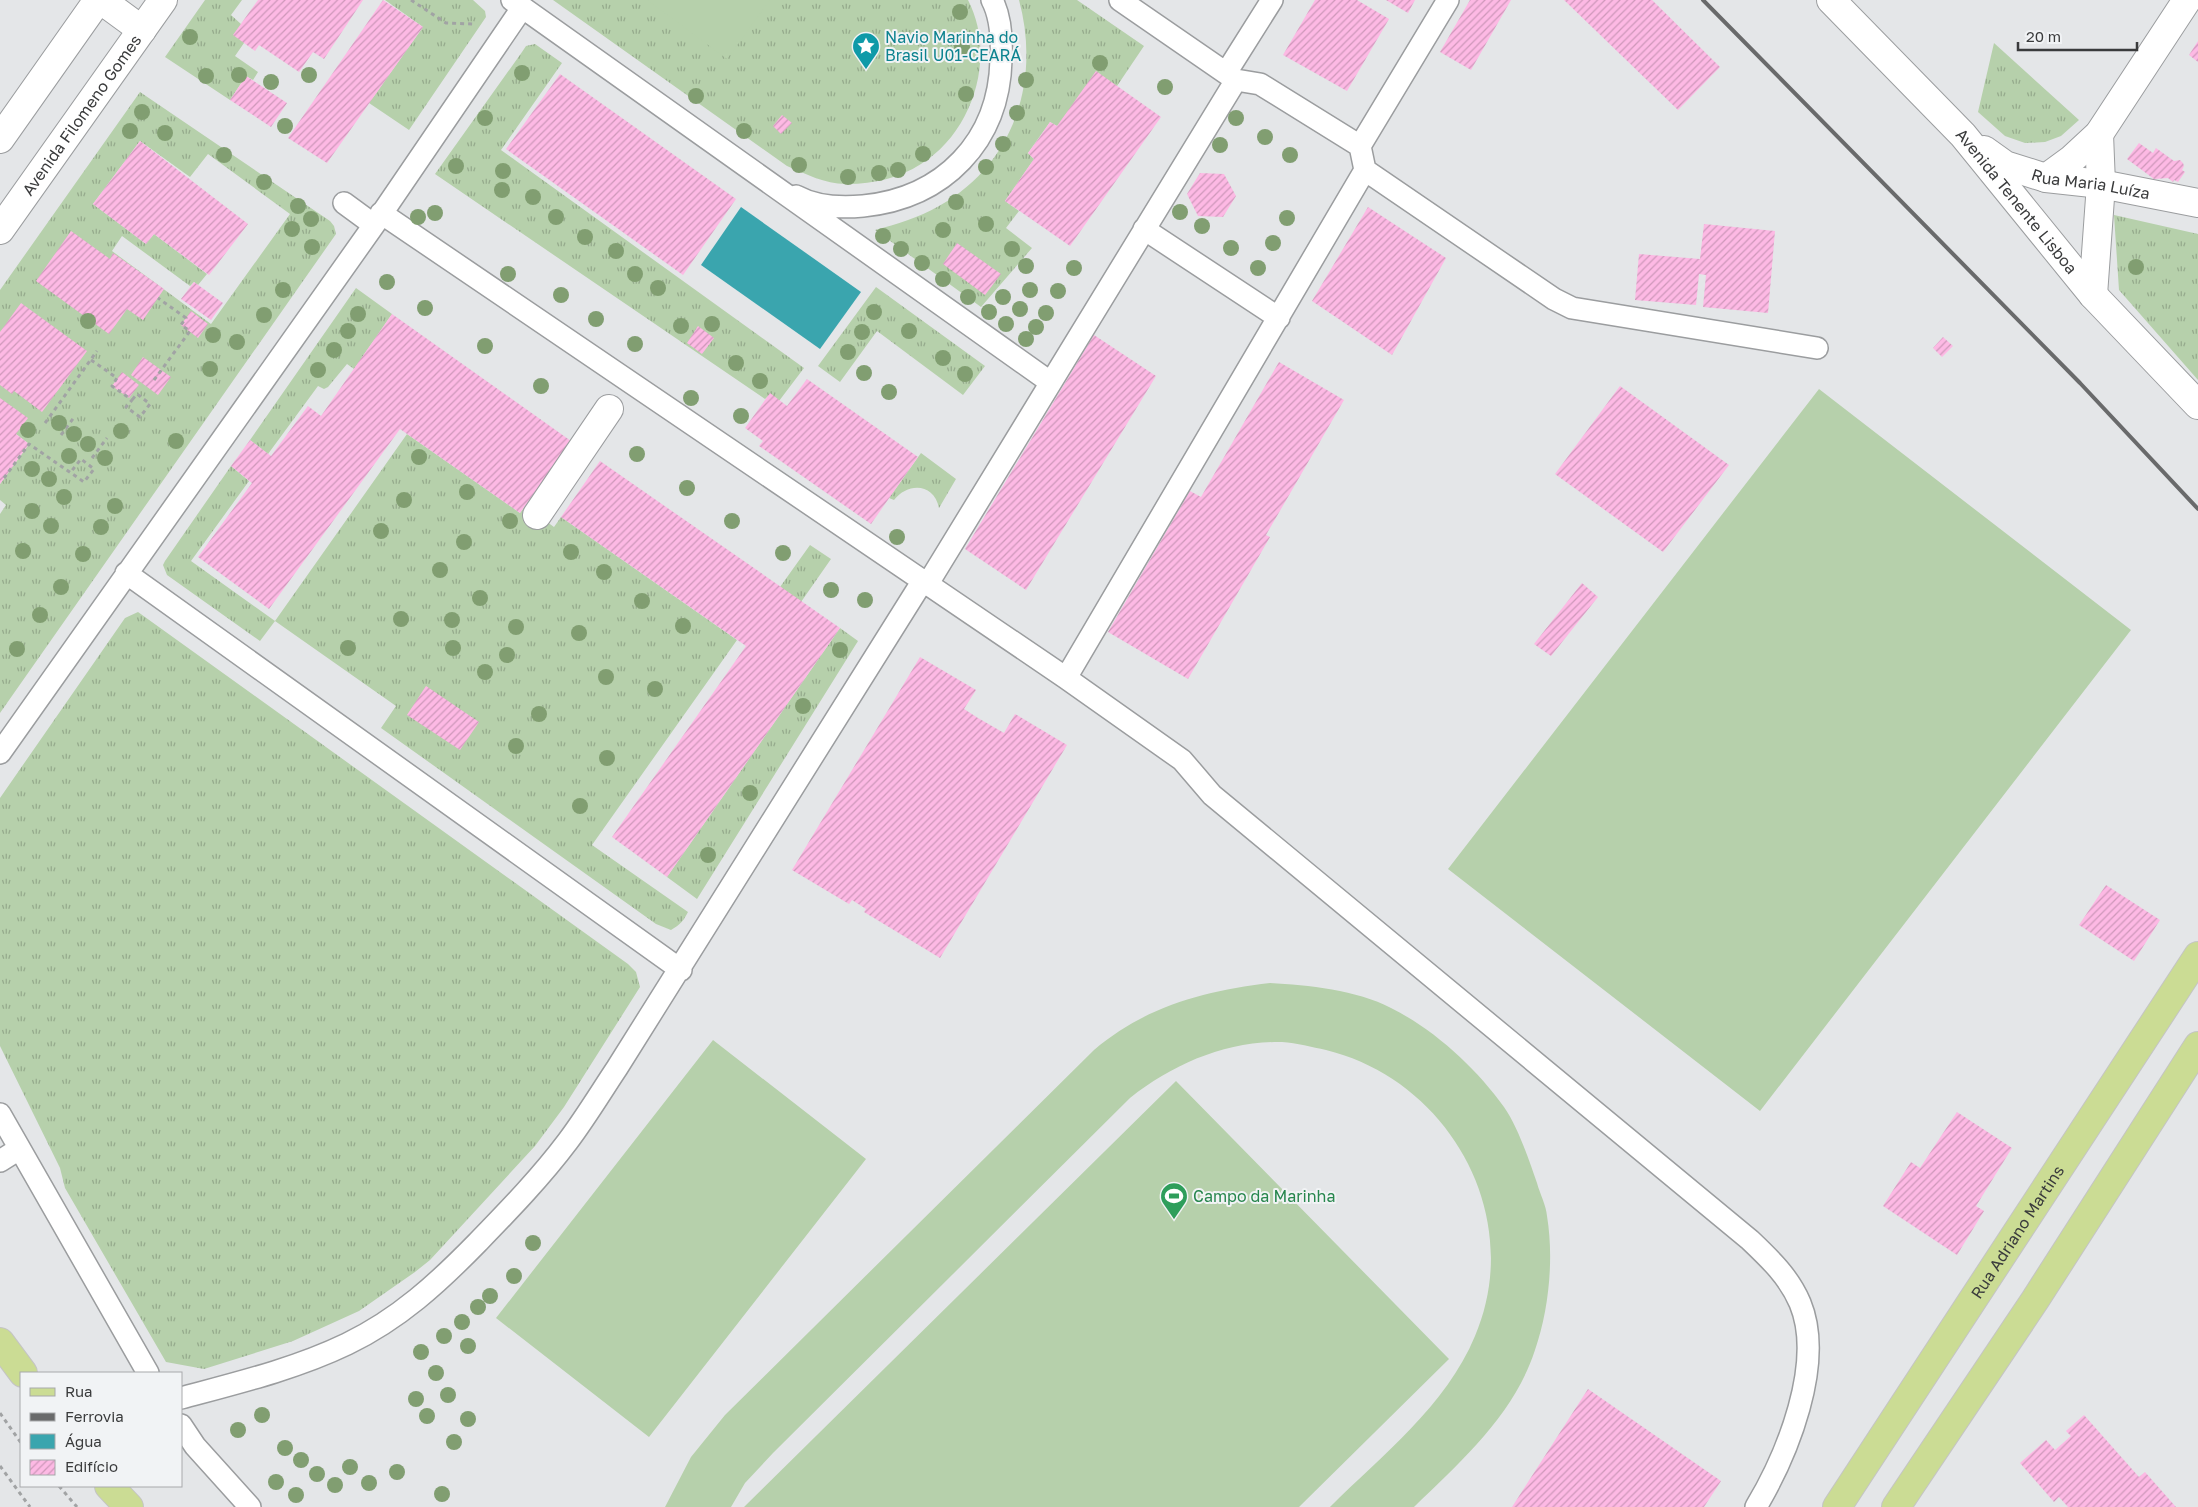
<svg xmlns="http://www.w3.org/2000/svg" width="2198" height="1507" viewBox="0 0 2198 1507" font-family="'Golos Text',sans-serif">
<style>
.grass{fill:url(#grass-tufts);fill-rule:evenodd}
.pitch{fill:#b6d0ab}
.water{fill:#3aa5ae}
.building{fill:url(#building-hatch)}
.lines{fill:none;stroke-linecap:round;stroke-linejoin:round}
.service-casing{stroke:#9b9d9f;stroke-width:24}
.minor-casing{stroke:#9b9d9f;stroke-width:30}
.tertiary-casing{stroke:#9b9d9f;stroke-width:30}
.primary-casing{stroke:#c4c4c4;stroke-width:30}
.path{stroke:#a1a3a4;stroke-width:3;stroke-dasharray:4 4;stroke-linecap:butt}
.service{stroke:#fff;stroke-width:21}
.minor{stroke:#fff;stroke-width:28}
.tertiary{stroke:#fff;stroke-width:28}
.primary{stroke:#cbdc94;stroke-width:28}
.rail{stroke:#696a6b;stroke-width:4}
.tree{fill:#819e71}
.labels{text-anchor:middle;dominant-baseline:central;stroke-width:4;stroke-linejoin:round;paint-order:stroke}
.culture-label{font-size:16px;fill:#0d838f;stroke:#f1f3f5;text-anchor:start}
.street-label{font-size:16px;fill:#3a3b3c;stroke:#f1f3f5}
.leisure-label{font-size:16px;fill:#27864d;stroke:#f1f3f5;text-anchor:start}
</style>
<defs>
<pattern id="grass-tufts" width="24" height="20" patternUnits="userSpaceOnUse" patternTransform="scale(1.25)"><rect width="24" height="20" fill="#b6d0ab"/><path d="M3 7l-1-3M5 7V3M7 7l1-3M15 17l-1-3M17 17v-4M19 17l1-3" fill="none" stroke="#95aa8c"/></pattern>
<pattern id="building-hatch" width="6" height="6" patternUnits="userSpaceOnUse" patternTransform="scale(1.25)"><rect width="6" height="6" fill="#fdb9e4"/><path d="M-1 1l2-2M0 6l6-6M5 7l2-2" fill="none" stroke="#ce98ba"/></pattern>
</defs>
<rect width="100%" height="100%" fill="#e4e6e8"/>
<!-- grass -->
<path class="grass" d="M205,0H242L231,15L241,24L244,43L235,56L258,72L253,80L246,76L230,100L165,57Z
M385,0H473L485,11L486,17L409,130L369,103L423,27Z
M553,0H968C997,56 973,132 921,164C899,178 874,184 848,184C827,185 806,174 787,166Z
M1019,0H1077L1144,46L1117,86L1057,126L1050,122L1028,153L1034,159L1005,201L1019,211L1006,228L1032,248L981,307L875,230C897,224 918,218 939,206C1014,164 1041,81 1019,0Z
M1994,43L2079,120L2061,136L2045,142L2025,143L2005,136L1978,112Z
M535,44L562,63L501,150L804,368L779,401L770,394L765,399L435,174L522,52L526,46Z
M140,92L330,221L334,226L336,234L0,713V514L6,505L0,500V484L29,444L16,434L0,398V290ZM140,141L190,177L208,154L290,214L211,324L112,251L122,236L190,286L194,282L198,285L207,274L154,234L146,244L93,204Z
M2114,215L2198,234V380L2119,290Z
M876,287L985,366L963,395L877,331L840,382L818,366Z
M356,288L392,314L354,369L347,364L328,387L324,389L318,386L268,454L250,440Z
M407,434L520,513L525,506L554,527L561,517L737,640L592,845L688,912C684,920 680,925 671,930L656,924L381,728L396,706L275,621L260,641L167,575L163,565L165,561L231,466L249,481L191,561L275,621Z
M921,453L956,479L939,508C934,483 908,482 894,500L889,498Z
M810,545L831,559L801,602L780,587Z
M138,612L628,964L636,972L640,987L564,1107L535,1146L430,1260L415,1272L359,1311L293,1341L204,1369L166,1362L65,1188L60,1168L0,1046V798L125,618Z
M840,628L858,641L697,899L667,877Z"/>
<!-- pitch -->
<path class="pitch" d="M647,0H770L727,59Z
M1819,389L2131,630L1760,1111L1448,869Z
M1270,983C1308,985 1357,990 1391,1008C1435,1030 1476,1068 1504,1107C1518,1127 1529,1160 1537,1183C1540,1194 1546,1205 1547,1216C1554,1258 1549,1310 1535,1350C1514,1415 1462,1460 1414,1507H1330C1382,1455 1446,1406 1475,1336C1526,1216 1449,1080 1326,1050C1312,1047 1297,1043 1282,1042C1226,1041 1173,1064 1130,1098L773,1453L745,1483L731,1507H665L691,1457L725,1415L1094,1050C1146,1006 1204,991 1270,983Z
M713,1040L866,1159L649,1437L496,1318Z
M1176,1081L1449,1359L1299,1507H744Z"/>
<!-- water -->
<path class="water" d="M741,207L861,292L820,349L701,265Z"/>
<!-- building -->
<path class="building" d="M258,0H363L324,59L313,52L299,72L259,45L255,51L233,35Z
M383,0L423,27L327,163L288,138Z
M1315,0H1357L1389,19L1347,91L1283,55Z
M1386,0H1415L1408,13Z
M1470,0H1511L1471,70L1440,52Z
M1564,0H1652L1720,67L1678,110Z
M2198,41V62L2189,55Z
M1096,71L1161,117L1070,246L1005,201L1034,159L1028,153L1039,138L1050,122L1057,126Z
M560,74L736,199L683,275L506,149Z
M246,76L287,103L271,127L230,100Z
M782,115L792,123L781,134L773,126Z
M140,141L248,224L209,275L154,234L146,244L93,204Z
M2139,143L2153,153L2156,148L2174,161L2180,160L2183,163L2184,166L2182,170L2185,172L2178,182L2174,180L2173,182L2168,178L2154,179L2127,159Z
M1200,173L1224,174L1236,196L1223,217L1198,216L1187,194Z
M1368,207L1446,258L1392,355L1312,301Z
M1704,224L1775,231L1768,313L1703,307L1706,275L1699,274L1696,305L1635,300L1639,254L1700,259Z
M71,231L110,259L113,253L164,289L143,320L127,309L109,334L36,281Z
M957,243L1001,274L985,295L943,264Z
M194,282L223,303L211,320L181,299Z
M21,303L87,351L42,412L14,391L12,394L0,385V332Z
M191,311L208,324L198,338L181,325Z
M392,314L571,441L520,513L400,429L269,609L198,557L252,483L231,466L250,440L271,456L308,406L321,416Z
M698,326L714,338L702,354L687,343Z
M1094,335L1156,376L1026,590L965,549Z
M1943,337L1953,346L1942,357L1933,348Z
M143,357L171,377L158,395L131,375Z
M1279,362L1344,400L1266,535L1270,537L1188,679L1108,632L1190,491L1201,497Z
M122,372L139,385L129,398L112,386Z
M807,379L918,457L871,524L759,446L763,441L745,428L770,393L787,406Z
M1620,386L1729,465L1663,552L1555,474Z
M0,398L28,418L16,434L29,444L0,484Z
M600,461L840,628L667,877L612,837L746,646L561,517Z
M1582,583L1598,597L1551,656L1534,644Z
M920,657L976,690L964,709L978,718L1004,733L1015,714L1067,745L940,958L864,912L866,909L852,900L849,904L792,870Z
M426,686L479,722L460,750L407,715Z
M2106,885L2160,920L2134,961L2079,925Z
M1957,1112L2012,1148L1976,1206L1984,1211L1957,1255L1883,1206L1911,1162L1920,1168Z
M1588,1389L1721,1481L1704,1507H1512Z
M2084,1415L2139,1477L2145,1472L2176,1507H2068L2059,1497L2054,1502L2020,1463L2046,1440L2055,1450L2071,1436L2066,1431Z"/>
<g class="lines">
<!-- service casing -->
<g class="service-casing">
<path id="service" d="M512,0L1050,382
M1120,0L1236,80L1260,84L1360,146L1365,170L1554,299L1572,308L1817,348
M1226,73L1272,0
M1360,146L1448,0
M796,196C816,207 841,208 863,206C944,198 999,141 1001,60C1002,41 1001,17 992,0
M344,203L374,225
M381,213L1066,678L1182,760L1212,795L1750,1240C1770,1259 1789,1277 1800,1303C1825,1363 1787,1455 1756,1507
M1144,229L1279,318
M126,573L681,970
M927,585L1236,80
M1066,678L1365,170
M0,753L374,225L522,8
M0,1114L148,1373
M0,1161L19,1149
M181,1398C237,1383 295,1369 347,1344C399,1319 438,1283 478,1242C509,1210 541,1177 568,1141C586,1117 601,1092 617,1068L922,582
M181,1425L195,1446L250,1507"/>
</g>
<!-- minor casing -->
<g class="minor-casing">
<g id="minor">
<path d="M101,0L142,30"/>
<path id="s1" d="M1831,0L1963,135L2093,295L2198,405"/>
<path id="s2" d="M1984,150L2005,165L2046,178L2101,184L2198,203"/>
<path d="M2046,178L2072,159L2099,134L2187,0"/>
<path d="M2093,295L2101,184L2099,134"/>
<path d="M537,515L609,409"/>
</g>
</g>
<!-- tertiary casing -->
<g class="tertiary-casing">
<g id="tertiary">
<path d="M0,139L98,0"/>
<path id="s3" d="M0,230L163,0"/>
</g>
</g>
<!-- primary casing -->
<g class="primary-casing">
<g id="primary">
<path d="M0,1342L23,1373"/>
<path d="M109,1486L129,1507"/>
<path id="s4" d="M1837,1507L2198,956"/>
<path d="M1896,1507L2035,1300L2198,1046"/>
</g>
</g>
<!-- path -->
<path class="path" d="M411,0L446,23L473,24
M91,360L117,378L112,386L132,400L126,407L140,417L150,404L137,394L132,400
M154,380L190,331L181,325L186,318L158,298
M45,423L97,351
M61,435L75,416
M92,458L107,438
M4,478L29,444L84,482L94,469L81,459L70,473
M0,1413L21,1443
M0,1466L30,1507
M59,1486L77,1507"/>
<!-- service -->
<use href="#service" class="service"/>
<!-- minor -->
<use href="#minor" class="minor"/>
<!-- tertiary -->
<use href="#tertiary" class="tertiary"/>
<!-- primary -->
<use href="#primary" class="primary"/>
<!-- rail -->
<path class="rail" d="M1703,0L2080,383L2198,509"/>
</g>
<!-- trees -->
<g class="tree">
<circle cx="960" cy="12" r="8"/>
<circle cx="190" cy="37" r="8"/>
<circle cx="962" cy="47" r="8"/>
<circle cx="1100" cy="63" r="8"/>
<circle cx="522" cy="73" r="8"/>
<circle cx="239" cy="75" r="8"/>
<circle cx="309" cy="75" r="8"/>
<circle cx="206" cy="76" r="8"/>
<circle cx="1026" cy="80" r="8"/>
<circle cx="271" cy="82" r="8"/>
<circle cx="1165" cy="87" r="8"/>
<circle cx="966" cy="94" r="8"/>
<circle cx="696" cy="96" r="8"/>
<circle cx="142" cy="112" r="8"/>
<circle cx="1017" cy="113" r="8"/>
<circle cx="485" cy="118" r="8"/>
<circle cx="1236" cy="118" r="8"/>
<circle cx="285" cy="126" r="8"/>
<circle cx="130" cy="131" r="8"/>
<circle cx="744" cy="131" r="8"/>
<circle cx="165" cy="133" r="8"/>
<circle cx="1265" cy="137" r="8"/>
<circle cx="1003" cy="144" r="8"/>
<circle cx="1220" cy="145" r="8"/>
<circle cx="923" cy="154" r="8"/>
<circle cx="224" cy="155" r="8"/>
<circle cx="1290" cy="155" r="8"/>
<circle cx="799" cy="165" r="8"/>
<circle cx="456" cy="166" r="8"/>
<circle cx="986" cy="167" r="8"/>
<circle cx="898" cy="170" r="8"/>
<circle cx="503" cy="171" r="8"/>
<circle cx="879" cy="173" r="8"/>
<circle cx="848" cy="177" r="8"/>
<circle cx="264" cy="182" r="8"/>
<circle cx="502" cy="190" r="8"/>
<circle cx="533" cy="197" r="8"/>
<circle cx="956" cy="202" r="8"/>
<circle cx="298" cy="206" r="8"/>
<circle cx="1180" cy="212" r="8"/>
<circle cx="435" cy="213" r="8"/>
<circle cx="418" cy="217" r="8"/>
<circle cx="556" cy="217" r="8"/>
<circle cx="1287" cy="218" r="8"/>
<circle cx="311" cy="219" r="8"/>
<circle cx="986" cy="224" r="8"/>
<circle cx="1202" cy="226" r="8"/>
<circle cx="292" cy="229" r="8"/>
<circle cx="943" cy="230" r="8"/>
<circle cx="883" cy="236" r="8"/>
<circle cx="585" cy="237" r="8"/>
<circle cx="1273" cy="243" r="8"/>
<circle cx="312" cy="247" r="8"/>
<circle cx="1231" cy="248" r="8"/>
<circle cx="901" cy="249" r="8"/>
<circle cx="1012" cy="249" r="8"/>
<circle cx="616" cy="251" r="8"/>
<circle cx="922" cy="263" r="8"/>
<circle cx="1026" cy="266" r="8"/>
<circle cx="2136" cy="267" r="8"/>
<circle cx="1074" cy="268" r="8"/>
<circle cx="1258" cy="268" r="8"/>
<circle cx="508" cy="274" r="8"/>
<circle cx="635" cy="274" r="8"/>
<circle cx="943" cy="279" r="8"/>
<circle cx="387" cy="282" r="8"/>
<circle cx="658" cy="288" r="8"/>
<circle cx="283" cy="290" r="8"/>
<circle cx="1030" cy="290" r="8"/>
<circle cx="1058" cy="291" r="8"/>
<circle cx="561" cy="295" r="8"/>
<circle cx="968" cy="297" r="8"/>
<circle cx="1003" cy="297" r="8"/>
<circle cx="425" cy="308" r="8"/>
<circle cx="1020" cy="309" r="8"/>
<circle cx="874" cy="312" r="8"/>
<circle cx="989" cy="312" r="8"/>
<circle cx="1046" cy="313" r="8"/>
<circle cx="358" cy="314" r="8"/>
<circle cx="264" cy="315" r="8"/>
<circle cx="596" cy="319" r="8"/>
<circle cx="88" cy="321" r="8"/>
<circle cx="712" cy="324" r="8"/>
<circle cx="1006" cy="324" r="8"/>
<circle cx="681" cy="326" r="8"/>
<circle cx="1036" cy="327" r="8"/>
<circle cx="348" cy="331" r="8"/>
<circle cx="909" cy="331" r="8"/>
<circle cx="862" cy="332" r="8"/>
<circle cx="213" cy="335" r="8"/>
<circle cx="1026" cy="339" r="8"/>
<circle cx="237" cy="342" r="8"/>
<circle cx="635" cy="344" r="8"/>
<circle cx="485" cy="346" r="8"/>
<circle cx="334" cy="350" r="8"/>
<circle cx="848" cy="352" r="8"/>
<circle cx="943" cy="358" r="8"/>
<circle cx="736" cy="363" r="8"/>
<circle cx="210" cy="369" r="8"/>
<circle cx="318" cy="370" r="8"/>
<circle cx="864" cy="373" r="8"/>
<circle cx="965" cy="374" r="8"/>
<circle cx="760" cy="381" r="8"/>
<circle cx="541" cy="386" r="8"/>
<circle cx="889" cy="392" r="8"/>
<circle cx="691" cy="398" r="8"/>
<circle cx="741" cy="416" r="8"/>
<circle cx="59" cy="423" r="8"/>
<circle cx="28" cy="430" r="8"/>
<circle cx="121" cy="431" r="8"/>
<circle cx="74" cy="434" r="8"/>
<circle cx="176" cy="441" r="8"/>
<circle cx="88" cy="444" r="8"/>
<circle cx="637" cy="454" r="8"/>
<circle cx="69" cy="456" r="8"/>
<circle cx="419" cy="457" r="8"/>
<circle cx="105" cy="458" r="8"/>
<circle cx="32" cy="469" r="8"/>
<circle cx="49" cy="479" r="8"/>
<circle cx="687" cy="488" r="8"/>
<circle cx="467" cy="492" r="8"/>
<circle cx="64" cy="497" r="8"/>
<circle cx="404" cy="500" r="8"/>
<circle cx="115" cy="506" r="8"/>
<circle cx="32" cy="511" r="8"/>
<circle cx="510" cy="521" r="8"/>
<circle cx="732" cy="521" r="8"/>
<circle cx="51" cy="526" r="8"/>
<circle cx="101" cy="527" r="8"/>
<circle cx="381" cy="531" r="8"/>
<circle cx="897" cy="537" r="8"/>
<circle cx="464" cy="542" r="8"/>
<circle cx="23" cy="551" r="8"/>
<circle cx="571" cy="552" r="8"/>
<circle cx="783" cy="553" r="8"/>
<circle cx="83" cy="554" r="8"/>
<circle cx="440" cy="570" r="8"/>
<circle cx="604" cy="572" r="8"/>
<circle cx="61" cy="587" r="8"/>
<circle cx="831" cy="590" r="8"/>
<circle cx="480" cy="598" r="8"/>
<circle cx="865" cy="600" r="8"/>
<circle cx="642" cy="601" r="8"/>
<circle cx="40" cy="615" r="8"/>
<circle cx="401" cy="619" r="8"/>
<circle cx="452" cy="620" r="8"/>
<circle cx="683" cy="626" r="8"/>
<circle cx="516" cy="627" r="8"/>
<circle cx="579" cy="633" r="8"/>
<circle cx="348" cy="648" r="8"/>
<circle cx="453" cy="648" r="8"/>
<circle cx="17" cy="649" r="8"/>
<circle cx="840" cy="650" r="8"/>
<circle cx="507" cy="655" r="8"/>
<circle cx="485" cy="672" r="8"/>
<circle cx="606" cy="677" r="8"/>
<circle cx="655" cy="689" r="8"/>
<circle cx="803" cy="706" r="8"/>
<circle cx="539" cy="714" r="8"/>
<circle cx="516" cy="746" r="8"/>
<circle cx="607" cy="758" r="8"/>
<circle cx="750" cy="793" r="8"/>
<circle cx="580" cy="806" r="8"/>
<circle cx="708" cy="855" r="8"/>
<circle cx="533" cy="1243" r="8"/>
<circle cx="514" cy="1276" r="8"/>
<circle cx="490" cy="1296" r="8"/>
<circle cx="478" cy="1307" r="8"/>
<circle cx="462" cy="1322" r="8"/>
<circle cx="444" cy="1336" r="8"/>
<circle cx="468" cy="1346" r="8"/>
<circle cx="421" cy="1352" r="8"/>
<circle cx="436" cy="1373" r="8"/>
<circle cx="448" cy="1395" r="8"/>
<circle cx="416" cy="1399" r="8"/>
<circle cx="262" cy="1415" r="8"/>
<circle cx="427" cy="1416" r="8"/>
<circle cx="468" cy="1419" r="8"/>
<circle cx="238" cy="1430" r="8"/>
<circle cx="454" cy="1442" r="8"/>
<circle cx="285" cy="1448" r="8"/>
<circle cx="301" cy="1460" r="8"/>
<circle cx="350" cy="1467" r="8"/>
<circle cx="397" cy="1472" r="8"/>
<circle cx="317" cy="1474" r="8"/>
<circle cx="276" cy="1482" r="8"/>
<circle cx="369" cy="1483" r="8"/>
<circle cx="335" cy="1485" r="8"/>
<circle cx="442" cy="1494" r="8"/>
<circle cx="296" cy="1495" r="8"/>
</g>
<!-- icons -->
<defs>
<g id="sight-pin" transform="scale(1.4375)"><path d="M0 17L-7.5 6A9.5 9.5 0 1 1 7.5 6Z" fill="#0f9aa8" stroke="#f1f3f5"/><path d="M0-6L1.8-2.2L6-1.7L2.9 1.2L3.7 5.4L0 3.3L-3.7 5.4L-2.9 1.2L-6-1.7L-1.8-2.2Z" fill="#fff"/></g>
<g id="stadium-pin" transform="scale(1.4375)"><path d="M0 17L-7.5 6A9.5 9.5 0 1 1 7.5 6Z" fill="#2e9e5b" stroke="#f1f3f5"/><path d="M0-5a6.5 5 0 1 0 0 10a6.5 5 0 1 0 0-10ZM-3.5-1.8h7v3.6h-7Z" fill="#fff"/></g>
</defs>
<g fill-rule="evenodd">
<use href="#sight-pin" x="866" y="46"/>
<use href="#stadium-pin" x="1174" y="1196"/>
</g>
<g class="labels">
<!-- culture labels -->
<g class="culture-label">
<text x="885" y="37">Navio Marinha do<tspan x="885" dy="18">Brasil U01-CEARÁ</tspan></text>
</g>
<!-- street labels -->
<g class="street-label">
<text stroke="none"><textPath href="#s3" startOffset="141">Avenida Filomeno Gomes</textPath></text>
<text stroke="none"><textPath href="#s2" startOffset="114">Rua Maria Luíza</textPath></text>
<text stroke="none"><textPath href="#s1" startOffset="274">Avenida Tenente Lisboa</textPath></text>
<text stroke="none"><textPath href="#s4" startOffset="329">Rua Adriano Martins</textPath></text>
</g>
<!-- leisure labels -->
<g class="leisure-label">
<text x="1193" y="1196">Campo da Marinha</text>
</g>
</g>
<!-- legend -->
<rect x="20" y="1372" width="162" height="115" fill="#f1f3f5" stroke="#a8a9ab"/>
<rect x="30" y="1388" width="25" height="8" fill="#cbdc94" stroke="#a8a9ab"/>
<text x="65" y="1397" font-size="15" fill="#3a3b3c">Rua</text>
<rect x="30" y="1413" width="25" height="8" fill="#696a6b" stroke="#a8a9ab"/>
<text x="65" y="1422" font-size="15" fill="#3a3b3c">Ferrovia</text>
<rect x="30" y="1434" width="25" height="15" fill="#3aa5ae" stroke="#a8a9ab"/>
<text x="65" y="1447" font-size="15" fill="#3a3b3c">Água</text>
<rect x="30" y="1460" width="25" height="15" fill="url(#building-hatch)" stroke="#a8a9ab"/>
<text x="65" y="1472" font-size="15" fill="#3a3b3c">Edifício</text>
<!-- scale -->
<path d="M2018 42v8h119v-8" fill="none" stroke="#3a3b3c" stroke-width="2.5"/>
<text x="2026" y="42" font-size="15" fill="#3a3b3c" stroke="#f1f3f5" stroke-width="4" paint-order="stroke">20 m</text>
</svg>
